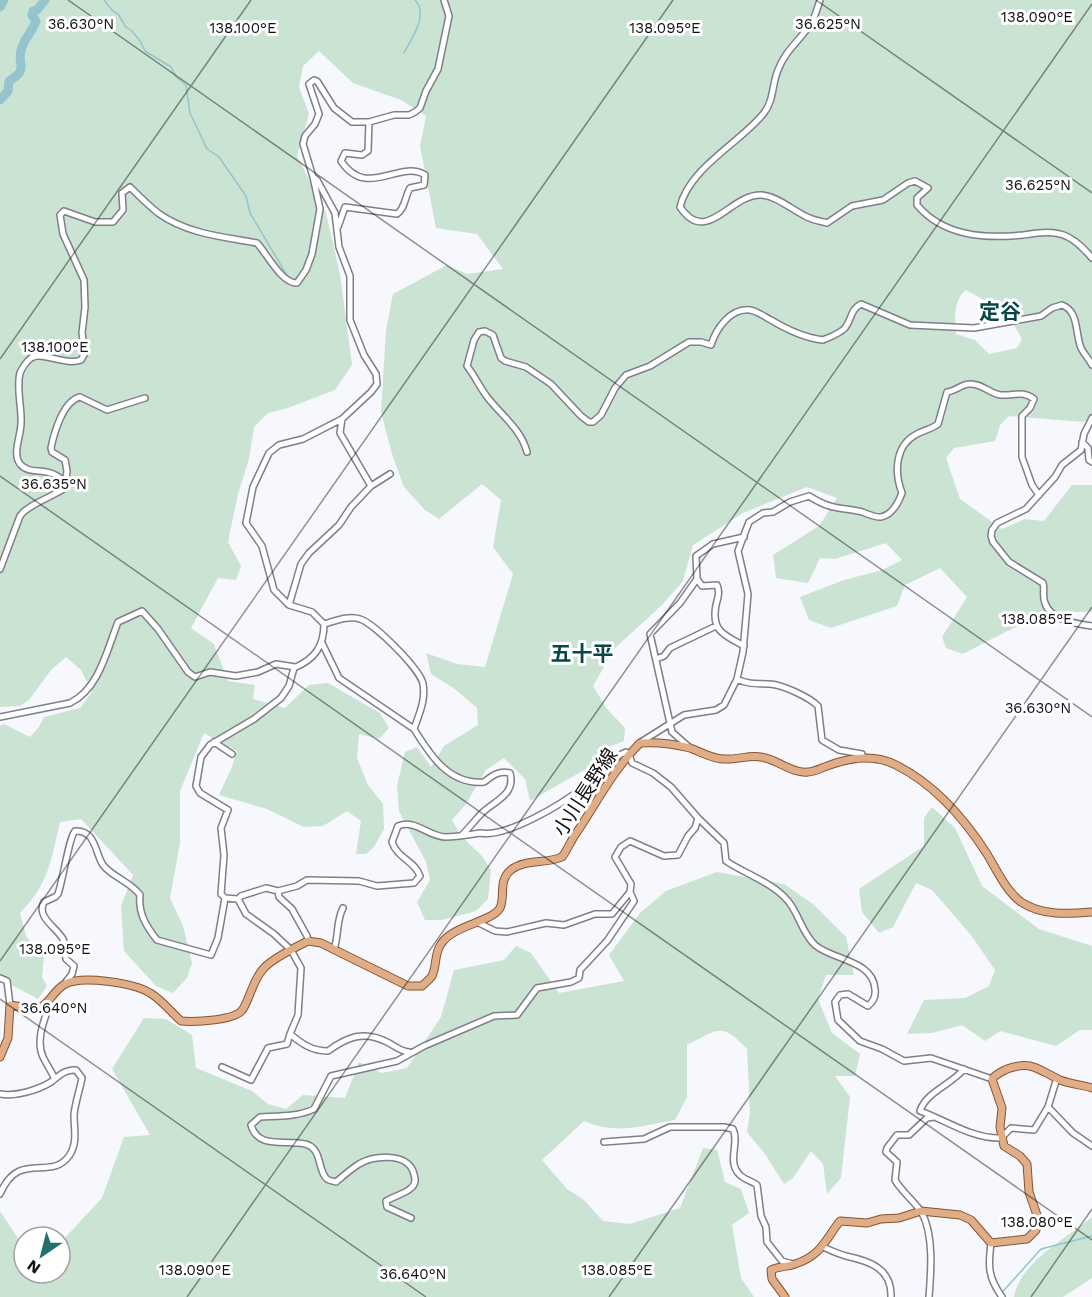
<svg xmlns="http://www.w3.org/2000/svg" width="1092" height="1297" viewBox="0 0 1092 1297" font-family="'Work Sans','Noto Sans JP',sans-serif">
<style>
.green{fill:#cbe3d3;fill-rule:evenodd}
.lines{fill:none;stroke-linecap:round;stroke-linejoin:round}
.stream{stroke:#94c4cc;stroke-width:1.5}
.river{stroke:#94c4cc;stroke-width:9}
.minor-casing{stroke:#7e7f89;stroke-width:8}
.major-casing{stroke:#89542b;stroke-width:9}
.minor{stroke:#fff;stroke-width:5}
.major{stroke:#dfad87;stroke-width:7}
.ticks{fill:none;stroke:#121216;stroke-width:1.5;stroke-opacity:0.45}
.labels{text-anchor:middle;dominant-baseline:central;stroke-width:6;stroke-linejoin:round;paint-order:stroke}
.street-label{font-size:20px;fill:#121216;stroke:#fff}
.neighbourhood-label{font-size:21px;font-weight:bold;fill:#074846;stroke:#fff}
.ticks-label{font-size:15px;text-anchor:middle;fill:#121216;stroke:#fff;stroke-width:6;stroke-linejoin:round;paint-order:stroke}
</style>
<rect width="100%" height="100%" fill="#f7f7fe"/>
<!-- green -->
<path class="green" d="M0,0H1092V417L1083,422L1009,416L1000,425L995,441L954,448L946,458L960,499L1002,529L1025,519L1044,521L1072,485H1092V612C1038,610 1009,631 963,654L946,648L942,637L967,597L940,568L905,585L897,606L831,628L809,620L800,597L844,580L882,570L902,560L886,543L835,559L820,558L808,583L776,578L773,555L819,526L837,498L807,487L743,513L693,545L683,581L662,605L615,648L593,686L607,709L625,728L624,741L599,751L586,769L530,801L525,779L504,758L486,770L466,804L452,820L461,836L482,856L491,870L488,899L476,911L442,920H425L417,902L430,880L426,862L399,811L397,786L405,752L417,747L431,767L444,746L478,725L477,708L455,689L431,674L426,653L457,664L485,667L513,574L493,547L501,500L482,484L439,519L425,510L404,487L393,457L381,412L386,330L393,294L447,265L467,274L503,269L477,234L436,228L420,146L426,116L401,100L353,83L319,51L303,66L299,87L309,114L297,156L326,213L340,274L352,365L335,390L288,408L268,413L254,427L249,459L238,494L228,542L241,566L236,580L218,578L191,628L214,644L228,681L255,685L253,699L285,708L309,685L328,683L380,713L389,728L379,739L359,734L357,758L368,785L383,804L384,829L374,847L366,854H356L361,821L347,811L323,826L304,827L267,809L219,795L232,767L237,751L204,733L180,791V843L170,898L183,926L192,963L187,978L173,993L156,986L124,951L121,906L133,875L81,819L60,822C51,860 49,884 20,913L26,936L44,957L42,977L47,986L38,999L0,979V726L4,724L30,737L39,727L44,717L80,708L92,692L81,670L66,657L51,670L29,700L20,706L0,707ZM966,290L1007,313L1022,339L1017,348L989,354L975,340L956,334C955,319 953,300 966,290Z
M932,807L955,828L982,886L1039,929L1092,946V1030H1080L1056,1046L1000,1031L985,1041L962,1025L932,1033L907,1034L924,1000L965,998L989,986L995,970L971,935L932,890L916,883L893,927L879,933L862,912L859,889L924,846V818Z
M717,872L784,884L813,904L846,937L854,975H826L818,999L832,1033L860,1054L855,1076H835L850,1097L841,1178L827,1194L823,1164L811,1151L793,1178L784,1184L765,1154L747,1132L750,1112L747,1049C721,1021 718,1030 687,1045V1097L675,1120C641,1126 617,1135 584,1121L542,1160L567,1189L584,1200L603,1221L630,1224L680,1208L703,1148L717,1150L725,1182L741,1189L749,1213L732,1225L741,1278L754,1297H0V1211L19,1240H24V1273H60V1241H62L102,1198L124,1137L150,1135L112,1069L144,1018L166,1019L192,1035L196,1068L252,1091L268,1104L286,1109L303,1095L345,1098L359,1062L382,1073L407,1068L441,1017L454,970L504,960L516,946L531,953L559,993L624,981L609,955L640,913L666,891Z
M1092,1217V1278L1063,1297H1014C1020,1262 1066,1239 1092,1217Z"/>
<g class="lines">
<!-- stream -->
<path class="stream" d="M104,0L113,11L118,14L126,27L132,31L140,41L145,51L171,67L176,77L186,85L190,113L207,149L219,157L246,196L250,213L288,277
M404,53C412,38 429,14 415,0
M998,1297L1041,1249L1092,1236"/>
<!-- river -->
<path class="river" d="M0,7L4,0
M0,100L8,91L9,81C31,68 15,65 22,47C25,38 33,30 36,21L32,15L33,11L37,10L45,0"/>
<!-- minor casing -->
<g class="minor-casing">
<path id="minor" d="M820,0C817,9 815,18 810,25C799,41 785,51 778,70C772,84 774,100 764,113C740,143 689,168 680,207C707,247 730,193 762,195C778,197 791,209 805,216C812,220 820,221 827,223L852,206L883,200L908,183L915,181L928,188L917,198V205C943,236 984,239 1023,235C1037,233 1054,230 1068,237C1078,242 1085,250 1092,258
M338,227L345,207L397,214C405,209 405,196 410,188L424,185L425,175C399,159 367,200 341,161L345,153L362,155L368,151L369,122
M1092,418L1084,434L1081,450L1062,465L1055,477L1026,509L997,523L992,530L991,536L993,542L1009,562L1043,583C1045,589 1042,596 1045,603C1050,620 1077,624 1092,626
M342,419L340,433L371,486
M1082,442L1088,448L1089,460L1092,462
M527,452C521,429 502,416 488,398C480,388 475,376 467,366L474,340L479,332L485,331L493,335L501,358L505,361L526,367L551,384L581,416L589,422H593L601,415L615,388L626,375L650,366L689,342H701L711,345C716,329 730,308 750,310C757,311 765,317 771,320C786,329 805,338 823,340C830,337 839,334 845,328C852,319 850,310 861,304L910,325L974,328L1041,316L1052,308L1062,305C1079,311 1075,333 1081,348C1084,354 1089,359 1092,365
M65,482C60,478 56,474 50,473C39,469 29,474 20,464C12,453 21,436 21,423C22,408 16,388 20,373C22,368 27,361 31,358C43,351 65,366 81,360L85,353L82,333L85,307L84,280L63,234L60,215L64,211L95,222H113L123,210L122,193L130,187C139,196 148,205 158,213C187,234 224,237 257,243C267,254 282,284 297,283L306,270L312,254L320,209L313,177L303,144L305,136L315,124L319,114L309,84L314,80L317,81L334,108L352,122H369L394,115H409L415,112L420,108L426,91L438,69L449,16L444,0
M0,569L20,516C27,505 52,497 65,488L67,471L65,460L52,452L51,448C54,433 63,401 80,397L107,410L145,398
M697,579L702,586L717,585C720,592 718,597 716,605C711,631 724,635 744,646
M289,605L301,564L309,553L339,525L351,507L371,486L390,474
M324,624C335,621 349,615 360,619C374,623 421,670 423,684C426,700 419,714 414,729C430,755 449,785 484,782C492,776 499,770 510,773C516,795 494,801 482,813C475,820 469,828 462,835
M322,643L339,678L414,729
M656,659L664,656L670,648L716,626
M737,679C749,685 758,683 770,684C783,685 809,697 818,706L822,740L839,750L862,754V757
M0,717L70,703C99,689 107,650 118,622L142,611L158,629L188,672L195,677L210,672L236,676L258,672L276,664L295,667
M214,742L232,754
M641,742L684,715L716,710L724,705L737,679L743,652L748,594L738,551L749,522L763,513L773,512L790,502L809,496C830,509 835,507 858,511C865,512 874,518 881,517C892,515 899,501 902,493C894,472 895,445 917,434C924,430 932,429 938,424L947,392C956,391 962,384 969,384C982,383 990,394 1001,395C1014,396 1023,390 1034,399L1030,408L1022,416V457L1032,485L1039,495
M689,747L672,732L650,634L680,603L697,579L696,556L713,544L744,537
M278,891L279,897L292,909L307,936L308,941
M225,898L238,899L246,914L274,934L291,950L301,968L298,1015L290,1034C302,1044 312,1051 328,1051C347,1037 364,1030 387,1042C395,1046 400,1051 409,1052
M238,899L241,896L266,888L278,891L297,886L307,880L359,881L377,886L414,883L420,876C415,861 397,858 392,842L398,826C416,819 427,836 445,837C456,837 468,835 480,833C506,838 563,804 583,787C588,783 591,777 595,773C603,765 616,756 626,752L629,754L632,763L653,773L671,787L698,818L724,843L726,861C747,875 772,882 788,901C799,914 802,933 815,945C832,960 873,960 875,989C876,996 873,1002 868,1006L848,994L840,995L835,1002L838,1020L860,1041L882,1049L904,1061L931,1058L992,1079
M477,922L495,931L507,932L546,923L564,925L595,914H612L630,892
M334,949C339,935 336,921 343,908
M0,978L7,981L10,1005
M65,983L72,974L74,966L66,959C65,952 66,945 63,939C56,927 36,917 44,902L55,897L58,894C63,880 69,837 75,831C96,830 95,853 103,865C112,877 131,882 140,895C138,913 146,926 157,940L211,955L218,938L225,898L221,894L224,855L221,828L228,810L200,793L196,786L201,757L210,745L254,719L281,698L289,686L294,668C315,659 324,646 324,624L312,612L289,605L274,590L262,546L246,523L253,487L269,453L279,445L303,439L342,419L371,392L377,384L376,374L364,355L350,320V276L339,247L335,213L317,180L313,177
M45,1005L48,1009C43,1023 36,1042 43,1057C47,1065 51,1071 55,1079
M222,1067L251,1080L268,1048L287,1044L290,1034
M964,1069C951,1085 926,1092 920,1111C946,1120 972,1139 1001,1138L1011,1128L1034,1130L1048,1107L1057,1078
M0,1094C15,1097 38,1090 51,1082C59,1076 65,1069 76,1070L82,1078C80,1089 75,1103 74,1115C74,1129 78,1143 69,1156C50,1182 19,1149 0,1194
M1048,1107L1073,1133L1092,1146
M604,1142L644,1139L670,1127H724L733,1129C740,1143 726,1162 740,1175C745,1180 752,1181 757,1185L761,1216L766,1227L767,1242L782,1261L793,1264
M411,1218L387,1207L386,1201C394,1196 405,1194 411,1188C417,1183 415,1177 413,1171C405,1152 373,1156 359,1164C351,1169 343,1176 336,1182C334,1181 329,1181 327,1179C317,1171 323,1148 305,1144C286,1139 258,1150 251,1125L260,1117C279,1116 297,1117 314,1109L331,1076L397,1061L424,1046L494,1016L517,1015L537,988L571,982L579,978L580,970L607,941L634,901L630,892L631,884L615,857L621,847L630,841L664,856L678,855L688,836L695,828L698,818
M991,1243C988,1267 988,1277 1002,1297
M823,1247C830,1250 838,1254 846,1256C869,1261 892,1268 891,1297
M929,1297C931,1272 934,1236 922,1213C917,1204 901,1191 895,1180L897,1162L886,1152L887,1148L897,1135H909L927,1118L934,1117"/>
</g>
<!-- major casing -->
<g class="major-casing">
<path id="major" d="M0,1057L8,1038L10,1005C20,1006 37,1012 45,1004C52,998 56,989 65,984C82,975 134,983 150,993C161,999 171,1012 181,1021C194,1022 236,1021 243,1009C251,996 253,979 264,968C273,958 296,947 308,941L321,943L335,950L408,986H422C425,983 430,979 432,976C437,966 434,954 441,944C453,925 492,922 500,908C506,895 497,881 512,869C526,859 546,864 562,857C568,849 571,840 577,832C597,802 613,770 640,743C656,742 674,744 690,748C701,752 712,759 724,759C736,760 749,755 761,757C777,759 792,774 808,772C815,772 823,767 830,765C852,757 874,754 896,765C934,784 964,818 987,854C996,869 1006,891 1021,902C1042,916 1069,914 1092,912
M785,1297L772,1279L771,1270C779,1266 787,1267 795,1264C821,1256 825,1240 840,1221L867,1223L881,1219L899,1218L921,1211L960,1215L971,1220L991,1243L1027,1239L1036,1230L1038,1218L1029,1192L1027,1164L1020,1156L1004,1146L1000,1127L1002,1108L992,1079C996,1074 1001,1072 1007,1069C1033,1060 1038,1070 1060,1080C1070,1084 1082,1085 1092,1088"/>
</g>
<!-- minor -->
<use href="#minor" class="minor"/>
<!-- major -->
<use href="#major" class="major"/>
</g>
<!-- ticks -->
<path class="ticks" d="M68,0L1092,717M816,0L1092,193M0,359L251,0M0,476L1092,1240M0,961L673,0M0,999L426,1297M187,1297L1092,4M609,1297L1092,607M1031,1297L1092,1209"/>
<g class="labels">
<!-- street labels -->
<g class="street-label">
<text transform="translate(585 792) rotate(-57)">小川長野線</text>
</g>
<!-- neighbourhood labels -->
<g class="neighbourhood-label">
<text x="1000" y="311">定谷</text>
<text x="582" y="653">五十平</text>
</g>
</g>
<g class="ticks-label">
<text x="1037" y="22">138.090°E</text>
<text x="81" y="29">36.630°N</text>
<text x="828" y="29">36.625°N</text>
<text x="243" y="33">138.100°E</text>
<text x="665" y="33">138.095°E</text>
<text x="1038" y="190">36.625°N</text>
<text x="55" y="352">138.100°E</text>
<text x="54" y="489">36.635°N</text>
<text x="1037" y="624">138.085°E</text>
<text x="1038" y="713">36.630°N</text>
<text x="55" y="954">138.095°E</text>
<text x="54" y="1013">36.640°N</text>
<text x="1037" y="1227">138.080°E</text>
<text x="195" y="1275">138.090°E</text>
<text x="617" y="1275">138.085°E</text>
<text x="413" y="1279">36.640°N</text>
</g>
<!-- north arrow -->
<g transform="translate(42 1255) rotate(215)"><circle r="28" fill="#ffffff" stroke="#a0a0a2" stroke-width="1.5"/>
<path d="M0-4.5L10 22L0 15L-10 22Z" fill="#256f6c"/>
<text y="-9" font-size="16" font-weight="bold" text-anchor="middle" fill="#121216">N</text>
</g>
</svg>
